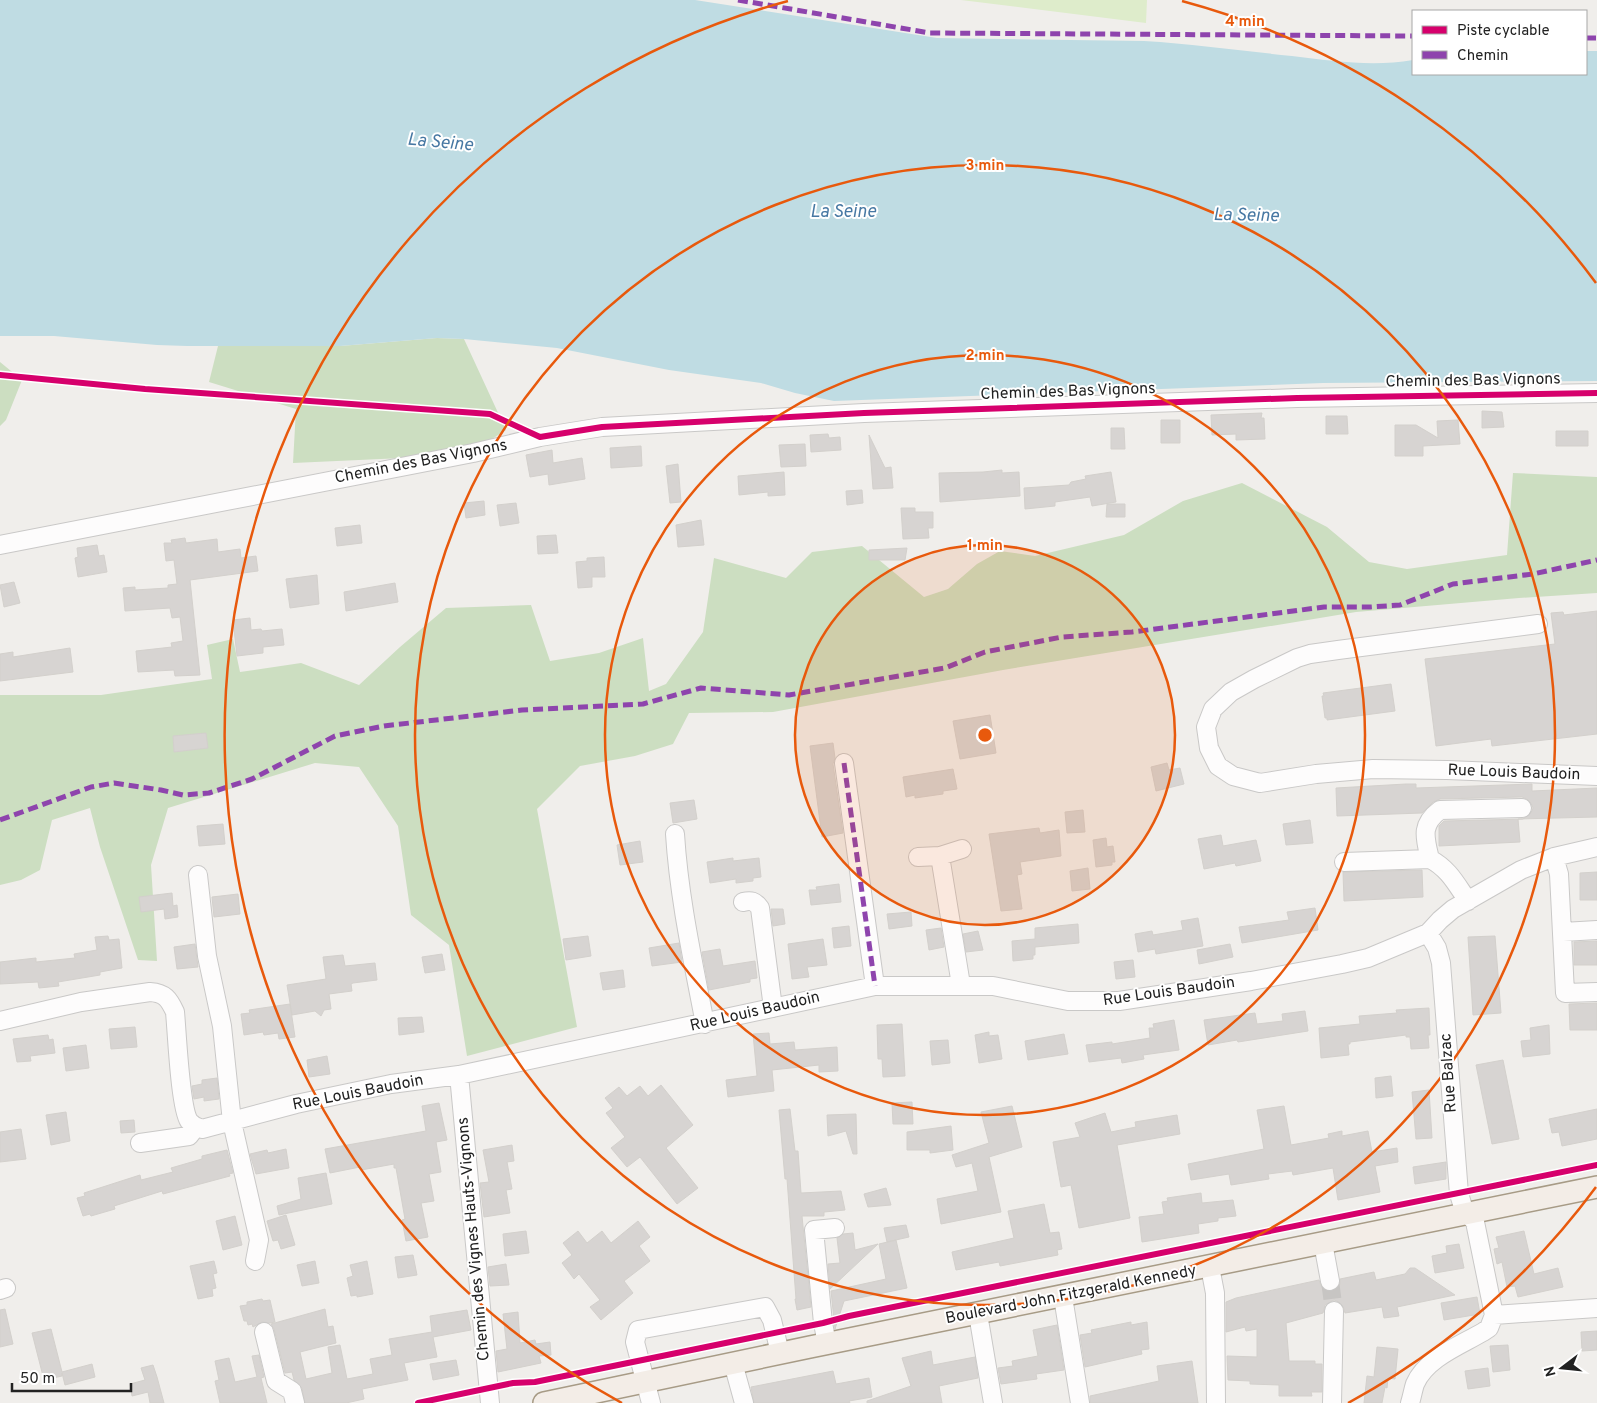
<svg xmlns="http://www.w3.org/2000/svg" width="1597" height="1403" viewBox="0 0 1597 1403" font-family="Overpass,sans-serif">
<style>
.grass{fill:#deeccb}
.forest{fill:#ccdec1}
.water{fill:#bfdce3}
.building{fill:#d7d4d2;stroke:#d3d0cc}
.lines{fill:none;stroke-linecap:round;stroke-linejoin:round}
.minor-tunnel{stroke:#c7c5c3;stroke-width:18;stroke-dasharray:18 9;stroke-linecap:butt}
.minor-casing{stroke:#c9c8c7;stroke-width:20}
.major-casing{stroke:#a79b86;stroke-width:24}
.minor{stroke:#fdfcfc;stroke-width:18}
.major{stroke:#f3ede7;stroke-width:21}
.quiet{stroke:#8e44ad;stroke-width:5;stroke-dasharray:10 5;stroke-linecap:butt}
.cycleway-casing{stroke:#fff;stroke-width:9}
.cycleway{stroke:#d6006c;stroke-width:6}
.ring{fill:none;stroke:#e8590c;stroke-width:2.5}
.labels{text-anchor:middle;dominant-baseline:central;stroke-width:4;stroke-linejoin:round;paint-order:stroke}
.street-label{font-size:16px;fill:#222;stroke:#fff}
.water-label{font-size:18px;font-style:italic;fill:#4778a3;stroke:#fff}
.centre{fill:#e8590c;stroke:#fff;stroke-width:2.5}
.ring-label{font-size:15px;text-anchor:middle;font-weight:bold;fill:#e8590c;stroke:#fff;stroke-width:4;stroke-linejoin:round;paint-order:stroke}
</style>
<rect width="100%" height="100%" fill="#f0eeeb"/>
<!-- grass -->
<path class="grass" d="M961,0H1147L1146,23Z"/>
<!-- forest -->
<path class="forest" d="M437,338L464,339L506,430L473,451L403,458L293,463L296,409L209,382L218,346H340Z
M0,362L22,380L6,420L0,426Z
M1513,473L1597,477V593L1519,598L1356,612L1003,670L773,712L689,713L673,744L635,756L580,766L537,809L577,1027L467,1056L449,945L411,915L398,826L359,767L315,763L168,808L151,865L157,961L138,960L100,847L90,808L52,820L40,870L21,880L0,885V695H101L212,679L207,645L233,639L240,672L301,663L359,685L400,647L446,608L531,605L550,661L599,653L643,638L649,691L666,684L703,632L714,558L786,578L812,552L862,546L924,597L948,589L977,564L1000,551L1035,556L1124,535L1183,501L1242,483L1327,527L1369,562L1407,569L1507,555Z"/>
<!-- water -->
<path class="water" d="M0,0H695L937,38L1144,41C1194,44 1243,51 1292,56C1332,61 1373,67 1413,60V74H1586V51H1597V381L1323,383L834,401L795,393L761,383L669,370L557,348L464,339L437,338L340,346H187L157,345L54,336H0Z"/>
<!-- building -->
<path class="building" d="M1482,411L1502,412L1504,427L1482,428Z
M1262,413L1261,418H1264L1265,439L1236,440V434L1212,435L1211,415Z
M1326,416H1347L1348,434H1326Z
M1161,420H1180V443H1161Z
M1458,420L1460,444L1423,446V456H1395V425H1416L1438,438L1437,421Z
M1111,428H1124L1125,449H1111Z
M1556,431H1588V446H1556Z
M828,434L829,438L840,437L841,450L811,452L810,435Z
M869,435L885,468L891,467L893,488L873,489Z
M805,444L806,466L781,467L779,445Z
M641,446L642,466L611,468L610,448Z
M552,450L553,463L582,458L585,479L549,485L548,474L530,477L526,455Z
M678,464L681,502L670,503L666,466Z
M1002,470V473L1019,472L1020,496L940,502L939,473L983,472Z
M784,472L785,495L768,496V492L739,495L738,476Z
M1111,472L1116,502L1092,506L1090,497L1055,502V506L1025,509L1024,488L1069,485L1071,482L1086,479L1085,476Z
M862,490L863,503L847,505L846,491Z
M484,501L485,515L466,518L464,503Z
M516,503L519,523L500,526L497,505Z
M1107,504H1125V517H1106Z
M901,508H915V512H933V528H928L929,538L903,539Z
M701,520L704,545L678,547L676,525Z
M360,525L362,543L337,546L335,528Z
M556,535L558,553L538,554L537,536Z
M185,538L186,543L217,539L218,552L240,549L241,558L256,556L258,571L190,580L200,675L175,676L174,670L138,672L136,651L172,647L171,643L183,641L180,617L172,618L170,608L125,611L123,588L135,587V590L168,588V585L177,584L174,560L166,561L164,543H172L171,540Z
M97,545L99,556L104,555L107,572L78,577L75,558L78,557L77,548Z
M907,548L905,560H869V550Z
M604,557L605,577H592V587L578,588L576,562L587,561V558Z
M317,575L319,604L290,608L286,579Z
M14,582L20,603L4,607L0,585Z
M395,583L398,602L346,611L344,592Z
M1597,611V734L1492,746L1491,739L1436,746L1425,659L1555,644L1551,613L1563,612L1564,615Z
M250,618L251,630L261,629L262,631L282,629L284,645L263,647V653L237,656L233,620Z
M70,648L73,672L0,681V654L13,652V657Z
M1391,684L1395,711L1327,720V718H1325L1322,696H1324L1323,693Z
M990,715L996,753L960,759L953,721Z
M206,733L208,748L174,752L173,736Z
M833,743L835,758L833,764L843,833L822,837L810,746Z
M1167,763L1169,770L1180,768L1184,784L1156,791L1151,767Z
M953,769L957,789L943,791V794L915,798V795L906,797L903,777Z
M1406,784H1416V788L1532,784V791L1597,788V817L1518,819L1520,842L1439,846V826L1444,821L1523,819L1531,813L1533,808L1531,803L1527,799L1522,797L1440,799L1433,802L1422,813L1337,816L1336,788Z
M694,800L697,819L673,823L670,803Z
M1083,810L1085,832L1067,833L1065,812Z
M1310,820L1313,843L1286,845L1283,824Z
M223,824L225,844L199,846L197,826Z
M1039,828L1040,833L1059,830L1061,856L1020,862L1022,874L1017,875L1022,909L1001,911L989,834Z
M1221,835L1223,846L1256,840L1261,861L1236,866L1235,863L1204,869L1198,839Z
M1106,838L1107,847L1113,846L1115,862H1112V865L1096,867L1093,840Z
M640,841L643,862L620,865L617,845Z
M733,858V861L759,858L761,877L753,878V881L736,883V879L710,883L707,862Z
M1088,868L1090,889L1072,891L1070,871Z
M1422,870L1423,897L1344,901L1343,872Z
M1597,872V900H1580V873Z
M839,884L841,902L811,905L809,890H817L816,887Z
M172,893L173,906L177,905L178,917L165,919L164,909L141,912L139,897Z
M238,894L240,914L214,917L212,897Z
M1315,908L1318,930L1242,943L1239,927L1289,920L1287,912Z
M771,909H783L785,924L773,926Z
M911,912L912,926L889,929L887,914Z
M1198,918L1203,946L1156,954L1155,949L1138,952L1135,934L1152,931L1153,935L1183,930L1181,921Z
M1078,924L1079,943L1035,947V955H1033V959L1013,961L1012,941L1035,939V928Z
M849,926L851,946L834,948L832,928Z
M941,928L944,947L929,950L926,930Z
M978,931L983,950L966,952L963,934Z
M108,936L109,940L119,939L122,968L100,972V975L58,982L59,986L39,988L38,982L0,984V962L36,958V962L75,958L74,954L97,950L95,937Z
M588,936L591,956L566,960L563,939Z
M1495,936L1501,1013L1473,1015L1468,937Z
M823,939L827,965L807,967L809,977L792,979L788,944Z
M1597,941V965H1574V942Z
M679,943L682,962L652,966L649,948Z
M195,944L198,967L177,969L174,947Z
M1230,944L1233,957L1199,964L1197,950Z
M720,949L723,966L755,961L757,978L750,979V982L709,990L702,952Z
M442,954L445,970L425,973L422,957Z
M343,955L345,966L375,963L377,980L353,983L351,984L352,991L329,994L331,1009L324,1010L321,1016L315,1011L292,1015L287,985L326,979L323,957Z
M1133,960L1135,977L1116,979L1114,962Z
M623,970L625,987L603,990L600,973Z
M1597,1003V1030H1570L1569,1004Z
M290,1004L295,1037L279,1039L278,1033L264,1035L263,1032L244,1035L241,1014L250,1013L249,1010Z
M1429,1008L1430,1035H1428L1429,1048L1411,1049L1410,1037H1406V1035L1350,1042V1044H1348L1349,1055L1321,1058L1319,1028L1360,1024L1359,1016L1397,1013L1396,1010Z
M1305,1011L1308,1031L1238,1042L1237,1040L1208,1045L1204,1020L1255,1013L1257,1024L1283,1021L1282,1014Z
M422,1017L424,1032L399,1035L398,1018Z
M1174,1020L1179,1050L1143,1055L1144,1059L1122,1063L1121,1058L1089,1062L1086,1045L1112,1042V1044L1150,1038L1149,1028H1154L1153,1024Z
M902,1024L905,1076L883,1077L882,1059H878L877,1025Z
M1549,1025L1550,1054L1523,1057L1521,1041L1531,1040L1530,1028Z
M135,1027L137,1047L111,1049L109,1029Z
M989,1032V1036L998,1035L1002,1059L979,1063L975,1035Z
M769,1033L770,1044L794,1042L795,1050L837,1047L838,1071L819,1072V1065L772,1070L774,1091L728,1097L726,1080L757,1076L753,1034Z
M1064,1034L1068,1054L1028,1060L1025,1041Z
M48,1035L49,1040L53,1039L55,1053L30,1056L31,1061L17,1062L13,1039Z
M948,1040L950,1063L932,1065L930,1041Z
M86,1045L89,1068L66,1071L63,1048Z
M327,1056L330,1074L309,1077L307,1060Z
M1503,1060L1519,1139L1492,1144L1476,1065Z
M1391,1076L1393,1096L1376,1098L1375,1078Z
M217,1078L219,1099L204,1101V1097L194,1099L192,1086L202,1084V1080Z
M661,1085L693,1125L666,1148L698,1188L677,1204L640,1157L627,1167L611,1148L625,1137L606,1113L613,1108L605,1098L619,1087L627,1096L640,1086L648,1096Z
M1429,1090L1432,1138L1416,1139L1412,1092Z
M912,1102L913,1124H893L892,1103Z
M439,1103L447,1140L436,1142L441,1172L429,1174L434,1201L421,1203L428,1237L406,1241L402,1220L405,1219L396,1168H394V1164L361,1170L360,1167L330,1173L325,1149L426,1131L422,1106Z
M1012,1106L1022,1147L989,1157L1001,1212L941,1224L937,1199L978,1191L972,1163L956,1167L952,1155L989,1143L981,1112Z
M1284,1106L1291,1145L1329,1138L1328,1134L1342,1131V1136L1368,1131L1372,1152L1397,1148L1398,1162L1375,1166L1380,1192L1338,1200L1333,1168L1293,1175L1292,1171L1268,1174L1269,1179L1231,1185L1229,1174L1191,1180L1188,1164L1264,1149L1257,1110Z
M790,1109L795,1151H798L801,1193L841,1191L845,1210L824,1212V1216H802L811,1307L797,1310L795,1299H796L787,1179H785L779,1110Z
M1597,1109V1139L1562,1146L1559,1132L1552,1133L1549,1119Z
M66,1112L70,1141L51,1145L46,1115Z
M1105,1113L1111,1132L1136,1127L1135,1122L1177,1115L1180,1134L1117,1145L1130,1218L1079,1228L1071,1185L1061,1187L1053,1142L1080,1137L1075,1123Z
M856,1114L857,1154H853L846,1131L828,1136L827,1115Z
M134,1120L135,1132L121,1133L120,1121Z
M951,1126L953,1150L930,1153V1150H907V1132Z
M21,1129L26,1159L0,1162V1132Z
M512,1145L514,1161L507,1162L512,1189L506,1190L510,1213L484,1217L480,1183L489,1182L483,1150Z
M286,1149L289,1168L256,1174L250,1154L267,1150L268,1153Z
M227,1150L233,1173L229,1174L230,1176L163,1194L162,1191L114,1206L115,1209L91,1216L90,1214L83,1216L77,1198L85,1196L84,1193L140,1175L141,1180L173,1172L171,1168L202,1159V1156Z
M1446,1162V1179L1415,1184L1413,1167Z
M326,1173L332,1204L279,1215L277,1206L301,1199L298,1178Z
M886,1188L891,1205L868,1207L864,1194Z
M1201,1193L1202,1203L1233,1200L1236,1216L1218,1218V1221L1198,1224L1199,1233L1142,1242L1139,1217L1164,1214L1162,1202L1168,1201L1167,1198Z
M1044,1204L1050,1233L1059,1232L1062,1249L1057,1250L1058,1255L1000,1266L999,1262L956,1270L952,1252L1014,1238L1008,1211Z
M286,1215L295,1245L281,1249L278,1240L273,1241L267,1221Z
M235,1216L242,1245L223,1250L216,1221Z
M638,1221L650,1237L639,1246L650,1261L624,1281L633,1293L601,1320L590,1307L600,1300L579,1274L574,1279L562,1263L572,1255L563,1243L578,1231L587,1243L602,1231L611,1243Z
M906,1225L909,1237L887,1242L884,1228Z
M526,1231L529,1253L505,1256L503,1234Z
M1524,1231L1534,1274L1558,1268L1563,1287L1518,1297L1515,1286L1507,1287L1502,1262L1497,1264L1494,1249L1499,1248L1496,1237Z
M853,1233L855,1250L878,1244L830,1289L828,1264L840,1263L837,1238L843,1234Z
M896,1240L907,1288L844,1301L835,1329L831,1291L886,1279L879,1244Z
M1459,1244L1464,1268L1435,1273L1432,1256L1447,1253L1446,1246Z
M413,1255L417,1275L398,1278L395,1257Z
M214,1261L217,1273L213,1274L216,1288L212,1289L213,1296L198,1299L190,1266Z
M315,1261L319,1283L302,1286L297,1265Z
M367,1261L373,1294L357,1297V1295L351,1296L347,1278L353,1276L350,1265Z
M506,1264L509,1285L490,1286L488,1267Z
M1410,1268H1415L1455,1295L1397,1307L1399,1316L1384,1318L1382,1307L1345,1313L1343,1306L1339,1302L1334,1300L1325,1305L1323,1313L1286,1323L1289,1361H1315V1364H1322V1392H1311L1312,1396H1279V1385L1250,1384V1381L1228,1380L1227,1356L1257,1357V1329L1246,1331L1245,1327L1226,1332V1302L1236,1298L1319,1280L1322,1288L1331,1291L1337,1289L1340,1284V1279L1374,1272L1376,1280L1405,1274Z
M1477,1297L1480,1314L1444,1320L1441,1303Z
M262,1299L263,1301L270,1300L275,1322L270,1323L262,1322L253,1327L252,1324L248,1325L247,1321H244L240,1306L247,1305V1302Z
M5,1309L13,1344L0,1347V1310Z
M325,1309L328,1327L333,1326L336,1343L300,1352L306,1379L332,1373L328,1347L340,1345L347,1379L373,1374L370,1359L392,1355L389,1339L432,1332L430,1316L467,1310L471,1330L433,1337L437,1357L404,1363L408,1380L362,1389L364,1399L346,1403H305L302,1388L294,1380L292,1372L285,1373L274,1329L271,1324Z
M518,1312L520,1343L535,1340L536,1344L550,1342L551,1355L539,1356L541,1363L498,1372L496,1351L507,1349L503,1314Z
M1131,1322V1325L1147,1322L1149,1349L1141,1350L1142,1354L1085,1367L1080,1335L1092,1333L1091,1330Z
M1057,1325L1064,1370L1036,1374L1037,1379L1001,1384L998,1368L1013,1366L1012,1361L1038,1356L1033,1330Z
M51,1329L62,1372L92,1364L95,1377L65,1385L62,1373V1376L44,1380L32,1333Z
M1597,1331V1350L1582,1351L1581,1332Z
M1508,1345L1510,1370L1493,1372L1490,1346Z
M1377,1347L1398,1349L1395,1379L1388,1378L1387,1388L1385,1387L1382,1403H1364L1367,1376L1374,1377Z
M931,1351L933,1365L975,1357L978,1378L939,1386L942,1403H867V1401L911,1386L902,1358Z
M259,1355L264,1377L261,1378L267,1403H220L215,1381L219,1380L215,1361L229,1358L235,1382L257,1377L252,1356Z
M456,1360L459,1375L433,1380L430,1364Z
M1192,1361L1198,1403H1090V1396L1159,1381L1157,1366Z
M153,1365L157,1377L164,1403H150L148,1392L132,1396L130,1384L145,1380L141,1368Z
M1488,1368L1490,1386L1468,1389L1465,1371Z
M833,1371L836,1384L869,1378L872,1397L849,1401L850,1403H754L751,1387Z"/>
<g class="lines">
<!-- minor-tunnel -->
<path class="minor-tunnel" d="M1330,1281L1334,1311"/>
<!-- minor casing -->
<g class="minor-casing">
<path id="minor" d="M0,545L473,453L540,437L602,427L864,413L1297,398L1597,393
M1538,624L1338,650L1310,654L1297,658L1254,679L1231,692L1213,709L1206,727L1209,748L1218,766L1233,776L1260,783L1316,774L1373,769L1447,770L1597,776
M844,763L875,986
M675,834C679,898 693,961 705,1024
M940,856L961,985
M918,857L940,856L962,849
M1554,857L1559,874L1565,993L1597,992
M1430,859C1425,838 1420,825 1440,810L1522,808
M1344,862L1430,859C1449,869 1456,884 1468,901
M198,875L207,956L222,1026L232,1122L259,1240L255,1261
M743,902C751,900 755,901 760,908L773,1008
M1563,932L1597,930
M0,1021L81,1002L150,992C165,993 169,999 175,1012C177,1032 180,1107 189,1121C193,1126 197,1127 202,1129L296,1104L391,1084L459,1075L875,986H993L1068,1001H1119L1251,981L1342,964L1368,958L1428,933L1440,920L1453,909L1521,870L1554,857L1597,847
M459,1075L490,1403
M140,1143L189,1136L196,1127
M1323,1243L1330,1281
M1210,1267L1215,1293L1216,1403
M0,1290L6,1288
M1063,1297L1080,1403
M978,1314L993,1403
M1494,1315L1597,1308
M264,1332L276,1381L292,1391L295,1403
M827,1344L823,1323L814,1230L835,1228
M733,1363L744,1403
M651,1403L635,1342L638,1330L765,1307L772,1320L780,1353
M1332,1403L1334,1311
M1410,1403C1412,1397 1413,1390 1415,1384C1426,1358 1461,1345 1483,1332L1489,1328L1494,1315L1475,1222L1464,1210L1459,1194L1441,963L1437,948L1428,933"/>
</g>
<!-- major casing -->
<g class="major-casing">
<path id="major" d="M544,1403L810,1347L1597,1187"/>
</g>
<!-- minor -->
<use href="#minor" class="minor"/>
<!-- major -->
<use href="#major" class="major"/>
<!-- quiet -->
<path class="quiet" d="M738,0L930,33L1413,36
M1586,38H1597
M844,763L875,986
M0,820L91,787L114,783L161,790L183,795L209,793L252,779L335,736L384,726L522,710L643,704L701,688L789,695L945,668L985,652L1062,637L1132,632L1324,607H1370L1400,605L1453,584L1533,574L1597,560"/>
<!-- cycleway casing -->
<g class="cycleway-casing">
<path id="cycleway" d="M0,375L145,389L490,414L540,437L602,427L864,413L1297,398L1597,393
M418,1403L513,1383L535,1382L823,1323L849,1316L1597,1165"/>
</g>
<!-- cycleway -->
<use href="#cycleway" class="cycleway"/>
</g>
<!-- distance rings -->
<circle cx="985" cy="735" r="190" fill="#e8590c" fill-opacity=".12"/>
<g class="ring">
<circle cx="985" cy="735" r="190"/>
<circle cx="985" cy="735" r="380"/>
<circle cx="985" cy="735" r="570"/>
<path d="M1596 1187A760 760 0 0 1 1348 1403M622 1403A760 760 0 0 1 788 1M1182 1A760 760 0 0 1 1596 283"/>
</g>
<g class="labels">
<!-- street labels -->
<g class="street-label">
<text transform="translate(1473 381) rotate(-1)">Chemin des Bas Vignons</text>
<text transform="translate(1068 392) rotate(-2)">Chemin des Bas Vignons</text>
<text transform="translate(421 462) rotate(-11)">Chemin des Bas Vignons</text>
<text transform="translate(1514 773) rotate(2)">Rue Louis Baudoin</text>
<text transform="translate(1169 992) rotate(-8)">Rue Louis Baudoin</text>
<text transform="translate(755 1012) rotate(-13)">Rue Louis Baudoin</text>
<text transform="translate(1449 1073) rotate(-94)">Rue Balzac</text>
<text transform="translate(358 1093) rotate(-11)">Rue Louis Baudoin</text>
<text transform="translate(474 1239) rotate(-95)">Chemin des Vignes Hauts-Vignons</text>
<text transform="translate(1071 1295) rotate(-11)">Boulevard John Fitzgerald Kennedy</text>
</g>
<!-- water labels -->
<g class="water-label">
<text transform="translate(440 143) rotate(5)">La Seine</text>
<text x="843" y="212">La Seine</text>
<text transform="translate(1246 216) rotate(1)">La Seine</text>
</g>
</g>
<circle cx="985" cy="735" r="8" class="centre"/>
<g class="ring-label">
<text x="1245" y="26">4 min</text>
<text x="985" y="170">3 min</text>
<text x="985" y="360">2 min</text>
<text x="985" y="550">1 min</text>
</g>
<!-- legend -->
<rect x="1412" y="10" width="175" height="65" fill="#ffffff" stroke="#a7a7a7"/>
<rect x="1422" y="26" width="25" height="8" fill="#d6006c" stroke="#a7a7a7"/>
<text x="1457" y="35" font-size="15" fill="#222222">Piste cyclable</text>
<rect x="1422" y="51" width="25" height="8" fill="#8e44ad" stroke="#a7a7a7"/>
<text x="1457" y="60" font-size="15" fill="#222222">Chemin</text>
<!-- north arrow -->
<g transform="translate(1562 1368) rotate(254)" stroke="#ffffff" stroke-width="4" paint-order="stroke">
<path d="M0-4L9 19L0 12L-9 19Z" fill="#222222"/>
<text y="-8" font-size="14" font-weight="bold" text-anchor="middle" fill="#222222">N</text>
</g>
<!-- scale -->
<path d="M12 1383v8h119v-8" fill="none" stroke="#222222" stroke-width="2.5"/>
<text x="20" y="1383" font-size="15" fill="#222222" stroke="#ffffff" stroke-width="4" paint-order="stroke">50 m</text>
</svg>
